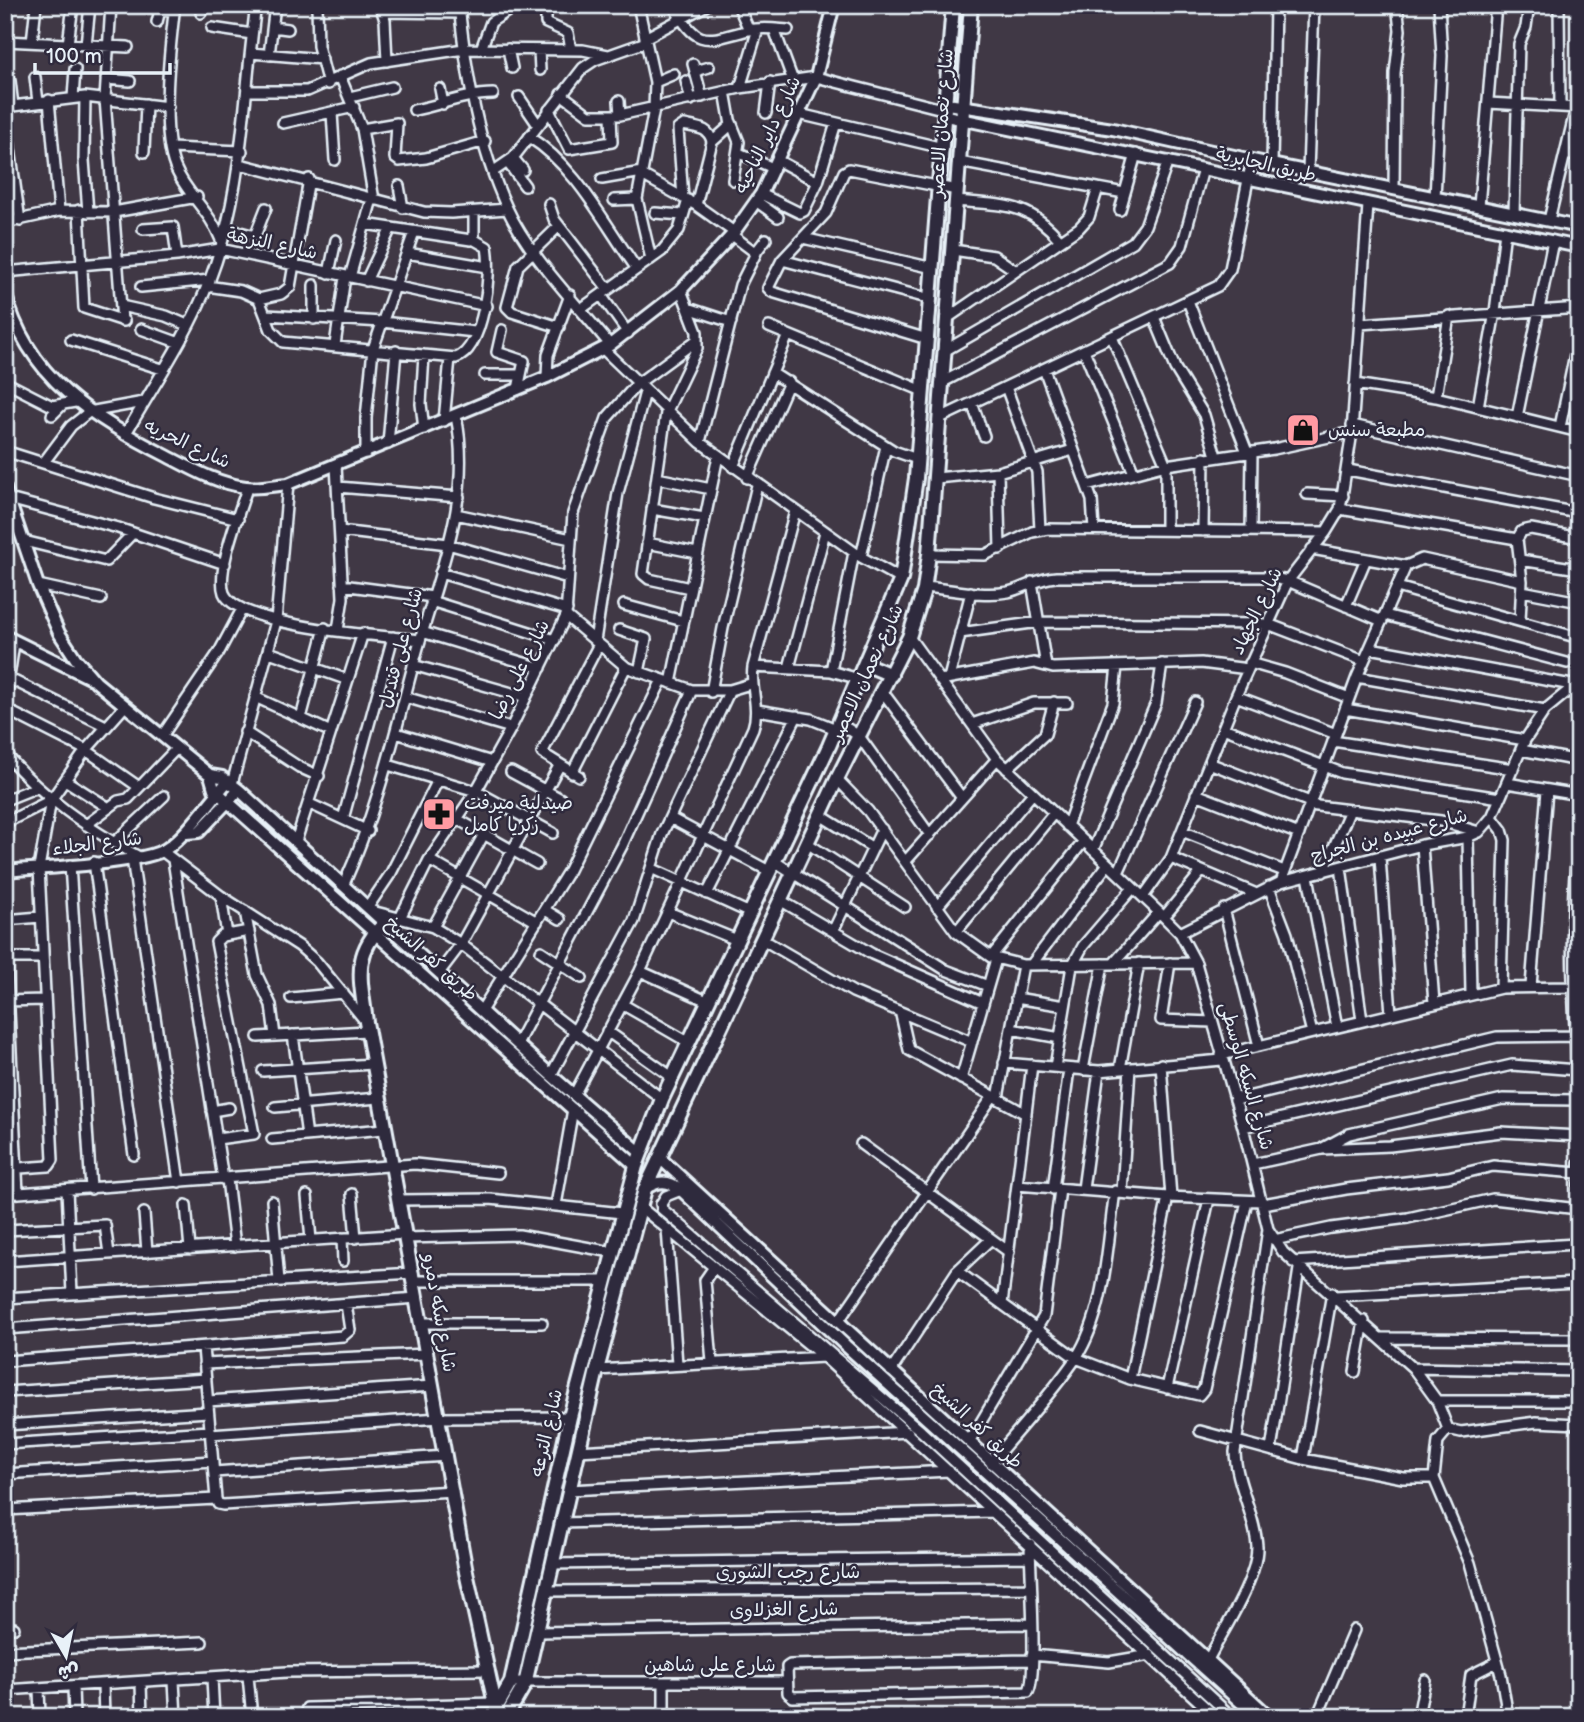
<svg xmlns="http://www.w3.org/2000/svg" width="1584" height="1722" viewBox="0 0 1584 1722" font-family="'Balsamiq Sans','Playpen Sans Arabic',sans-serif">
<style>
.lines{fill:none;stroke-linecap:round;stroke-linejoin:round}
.minor-casing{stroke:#e8f1f8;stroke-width:14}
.tertiary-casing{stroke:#e8f1f8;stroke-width:16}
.secondary-casing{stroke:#e8f1f8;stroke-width:18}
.minor{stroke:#2f2a3d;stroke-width:9}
.tertiary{stroke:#2f2a3d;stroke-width:10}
.secondary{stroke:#2f2a3d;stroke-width:12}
.labels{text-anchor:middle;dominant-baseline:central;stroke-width:5;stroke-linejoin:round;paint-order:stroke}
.street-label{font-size:19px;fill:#e8f1f8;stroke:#2f2a3d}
.poi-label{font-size:19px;fill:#e8f1f8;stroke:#2f2a3d;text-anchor:start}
</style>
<rect width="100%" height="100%" fill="#403845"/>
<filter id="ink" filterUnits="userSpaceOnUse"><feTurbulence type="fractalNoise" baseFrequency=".0143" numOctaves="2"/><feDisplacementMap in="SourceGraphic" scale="14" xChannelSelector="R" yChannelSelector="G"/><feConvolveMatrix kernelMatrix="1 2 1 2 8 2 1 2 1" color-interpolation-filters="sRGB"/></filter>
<g filter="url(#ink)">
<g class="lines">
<!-- minor casing -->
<g class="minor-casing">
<path id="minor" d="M111,5L105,99L122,321
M175,5C170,46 160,130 175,167C186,194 210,211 221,240
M317,5L318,46L328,84
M380,5L385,20L387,61
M459,5C466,73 478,145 507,208C528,255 577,304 610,345
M546,5V23L568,33L571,50
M638,5L655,82L654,109L637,199L651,259
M673,5C698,49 706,41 749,30C762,27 775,29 788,30
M738,5L749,30
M1559,5L1560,107
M383,12L460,13
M201,13L202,5
M157,22L160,10L174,11
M273,27L288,29
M212,28L252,34
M774,29L792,78
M645,38L707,5
M5,41L128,47
M32,42L36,5
M68,44L73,5
M86,45L90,5
M481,49L491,22L517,5
M508,49L512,68
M539,50L540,70
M251,53L322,59
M269,55L275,5
M693,64L702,97
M695,71L709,67
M340,76L362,129L374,200
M35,77L38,102
M106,79L130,81
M10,81L13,106
M686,81L691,100
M655,82L674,74
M740,88L758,29
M440,89L443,104
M248,91H307L371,63L464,49L583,50L608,55
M561,94L589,115H620L740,88L816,77L946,110
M85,97L84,160L88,212
M350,97L392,87
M519,97L538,125
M73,98L75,69
M49,100L59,211
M619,101L620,115
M1488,103L1579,108
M5,107L85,97L168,107
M414,110C441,105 466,94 493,94
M549,110L569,149L612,142L611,115
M5,112L20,221
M332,113L335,160
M766,113L770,82
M799,114L943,148
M731,122L739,142L733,180
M283,123L354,107
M362,129L397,123L395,158L399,161L426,158L485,141
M529,137C576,166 605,225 637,269
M170,148L242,151
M144,152L146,104
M739,153L773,168
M1565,155H1579
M513,158L523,170
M777,160L818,182
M959,162L1124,193
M508,163L525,186
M240,164L424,212L451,213L507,209
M1272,164L1275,5
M494,171L513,158L583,68L595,60L646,42
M1308,171L1314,5
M642,175L696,205L734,232
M602,179L642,172
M399,186L403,208
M1394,189L1395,73L1400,30L1397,5
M761,194L800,213L804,211L818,182L836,123
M683,198L678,129L684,125C697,128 709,127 712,142
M1435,198L1442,56L1439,5
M614,200L637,199
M756,201L778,217
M956,201C1003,206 1027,201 1060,240
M549,204L554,219L608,289
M696,205L712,142L731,125L725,91
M1479,206L1496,5
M79,210L84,308L124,321
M1120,210L1136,154
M655,213L683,215
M1514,213L1519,44L1526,27L1529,5
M1549,220L1576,108
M5,223L59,211L114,212L197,197
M365,224L471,240L474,236V212
M225,228L255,236L266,208
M143,229L173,227L177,256
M803,238L933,268
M953,250L994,256L1016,271
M756,252L766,239
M407,253L488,267
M782,260L931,299
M5,272L177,256L220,249L487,306
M329,273L336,240
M350,277L372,199
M366,281L391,228
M207,286L241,291L259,299L271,330L283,342L456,358C484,349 492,272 487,247L473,239
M141,287L210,280
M681,290L697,332V348L666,413L643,574L649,579L690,588
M601,295L628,333
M259,299L281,294L290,287L309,179
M1188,301L1247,452
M121,306L166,316L187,325
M688,308L731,322
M581,309L662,251L679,230L688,200
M267,315L382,322L475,332
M949,317L1079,228L1089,217L1098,188
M1154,317L1175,368L1204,415L1216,456
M314,319V285
M1360,324L1579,308
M559,327L512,312L507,307L518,266L559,226
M769,327L923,391
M141,329L177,342
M502,330L497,352L524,361L518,389
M1112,337L1166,465V530
M927,339L772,292L768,288L782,260L826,213L844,172L849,169L957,190
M71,340L162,369
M335,345L345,277
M603,349L700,442L861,557L901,579
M946,350L1133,242L1145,226L1168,161
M1084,350L1134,473
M1044,369L1092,500L1094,529
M772,373L894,451L917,459
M485,375H521
M547,377L548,355L570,295
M5,382L52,406L75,402
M943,382L1170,263L1182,246L1203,169
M1355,384L1436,397L1579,432
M1006,387L1037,472L1040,530
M1436,397L1449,316
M972,403L984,436
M1478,407L1495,312L1505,231
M52,415L62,405
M1517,417L1553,241
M940,418L1218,286L1230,269L1252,160
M444,421L450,358
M1352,425L1579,476
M1560,427L1579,335
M424,429L421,404L424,355
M125,435C154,385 189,333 210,279C244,191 243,98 256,5
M700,442L740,285L756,253L732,235
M388,444L396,351
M5,451L154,498L238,519
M366,453V418L373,349L414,232
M44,462L71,426L89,412L144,402
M336,465L343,598L338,630
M733,467L788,335
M1348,470L1578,513
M998,472L1000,549
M657,478L711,489
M747,478L789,382
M936,478L998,472L1073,450
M1087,486L1166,465L1274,449L1352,432
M338,487L459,497
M247,488C240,511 216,571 224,593C238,627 383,636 420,640
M1307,494L1343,496
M9,499L118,528L225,564
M652,509L704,518
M1340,509L1517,539
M456,514L571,539
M340,531L448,544L568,578
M1203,531L1204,458
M1251,531L1252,452
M1574,537L1579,512
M1517,539L1522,581L1520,620
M1517,539L1522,531L1531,529L1579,538
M24,541L106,561L133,533
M647,543L697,553
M1312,549L1406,566
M929,554L985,555L1032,532L1048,529L1326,532
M861,557L886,446
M1520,560L1579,569
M1406,566L1422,559L1522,581
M440,573L567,610
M1032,582L1046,666
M38,585L101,599
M342,585L433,597
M924,587C951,589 982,597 1008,592C1025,588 1038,578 1056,577H1267L1288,581L1382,621
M1397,587L1579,638
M1522,591L1579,602
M431,601L555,640
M624,605L683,621
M1346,606L1366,559
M1385,615L1567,663
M566,616L626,667L692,690H730L750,684
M619,630L646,639L639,672
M422,632L541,668
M960,633L1039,622L1268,624L1364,661
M909,637L997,759L1164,917L1180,933L1196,963L1243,1127L1268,1229L1283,1252L1413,1368L1437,1401L1448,1429L1461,1432L1536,1422L1579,1424
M595,641L618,493L645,392
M1370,648L1572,685
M269,652L348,680
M1250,663L1285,673L1349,698
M413,665L526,697
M753,667L831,671L859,679
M789,668L825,532
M831,671L854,552
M1357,677L1545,710
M949,678L971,592
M10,679L106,726
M940,680L1034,663L1053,668L1201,663L1248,669
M671,683L718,456
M882,691L962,798
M711,692L723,628L757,485
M1236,696L1336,734
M255,697L331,732
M405,697L511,728
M5,704L14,643
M5,709L86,750L139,787
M1345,709L1525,740
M757,710L811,719L836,729
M301,718L325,628
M839,723L859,736L930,835
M972,724L1034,703H1067
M1223,728L1342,773L1500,798
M245,732L299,767L319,776
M396,733L492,762
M162,736L219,652L242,609
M1333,741L1513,769
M1521,750L1579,761
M5,753C42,798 88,828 139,857
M1209,763L1310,802
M388,765L476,791L553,833
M1007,769L1045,734L1054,702
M511,772L561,799
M572,773L626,667
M579,776L542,753L599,644
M837,779L868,811L956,932L991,957L1023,965L1196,963
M65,780L109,808
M1507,783L1579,795
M232,784L276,621L288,484
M1196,794L1299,834
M5,800L35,788
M310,804L368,831
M1309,805L1441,821L1479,832
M820,815L873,848
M1492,817L1502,830L1505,840L1501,988
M670,818L769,871
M343,819L393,637
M457,819L537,864
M5,823L51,800
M86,825L118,801L128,799L177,748
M1067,826L1113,703L1117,666
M1182,831L1284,871
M1468,837L1471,994
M1579,837C1567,923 1574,1011 1579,1098
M296,841L363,633
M114,843L164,796
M807,843L905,907
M1422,845L1434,1003
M1093,850L1156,703L1162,664
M162,851L221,896L299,946L317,962L366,1022
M1380,857L1391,1014
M132,858L179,1182
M1171,858L1254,893
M173,860L223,1179
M429,860L537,922
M774,861L946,970L988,986
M94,862L134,1155
M905,862L997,759
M70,865L91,1189
M1341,867L1362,1021
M653,869L750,913
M1323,872L1350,810
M1118,873L1195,702
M1308,876L1337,1027
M1281,882L1357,677L1406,566
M344,884C376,813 393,741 413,666C434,584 474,502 456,416
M1269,887L1287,934L1312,1033
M707,894L797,716
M221,896L227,935
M1143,897L1171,858L1236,696L1288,581L1326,532L1340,509L1352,432L1368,205
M780,900L872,954L983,1003
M368,907L391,873L438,780
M937,907L1033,793
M1224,909L1259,1046
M545,910L560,919
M245,911L257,975L271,1005L275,1036
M372,911L433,927L461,944L662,1099
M668,912L737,940
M1164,917L1202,871
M400,918L429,860L476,791L511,728L566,616L573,513L607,418L637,384L697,340
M5,920L40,917
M433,927L484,834
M5,930L18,1193
M833,931L882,829
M956,932L1054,813
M1180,933L1281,882L1422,845L1468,837L1479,832L1492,817L1525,740L1545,710L1579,682
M762,939L853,992L972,1042
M541,951L582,978
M991,957L1084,841
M5,958H42
M1114,963L1159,912
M1170,963L1161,1020L1212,1022
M1031,965L1108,864
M640,971L707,1001
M439,973L461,944L559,766
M1531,986L1547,790
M291,998L343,993
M1016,998L1065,1006
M5,1001L44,1000
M622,1004L688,1042
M481,1011L569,870L662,680
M901,1015L909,1050L1026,1114
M1011,1029L1060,1038
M607,1031L672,1077
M293,1035L307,1136
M258,1037L367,1031
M517,1044L622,846L692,690
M1221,1055L1501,988L1572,987
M1004,1063L1099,1071L1222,1060
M1161,1064L1171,1197
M1055,1067L1072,966L1083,946L1133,888
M1120,1069L1139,963
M1083,1070L1103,964
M263,1071L373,1064
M551,1075L634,921L662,834L730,690
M961,1079L996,959
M574,1095L640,971L753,728C760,708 750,688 753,667L795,511
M998,1098L1023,965
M1235,1100L1497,1037L1579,1036
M275,1107L378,1098
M212,1111L229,1108
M1243,1127L1512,1065L1577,1070
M217,1139L254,1134L216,942L222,936L249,931
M272,1139L384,1129
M861,1144L1009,1252
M1323,1148L1349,1134L1503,1099L1579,1100
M1579,1162L1576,1296L1579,1329
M1253,1164L1322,1149L1390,1146L1501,1132L1579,1136
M5,1169L49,1166L53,1160L39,868L51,800L86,750L125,706
M227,1179L235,1246
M1017,1185L1168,1197L1262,1201
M1053,1189L1069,1069
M1083,1189L1099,1071
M67,1190L72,1293
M681,1190L666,1196L661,1204L662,1209L921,1431L1232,1717
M1122,1192L1130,1068
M5,1194L415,1164L498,1173
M352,1194L356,1238
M307,1196L311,1240
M399,1200L490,1199L622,1213
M272,1201L279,1281
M1263,1204L1346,1189L1448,1177L1493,1166L1578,1173
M186,1205L190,1249
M556,1205L573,1109
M639,1206L824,1357L1216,1717
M144,1213L147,1252
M667,1229L677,1364
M5,1230L105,1225L109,1254
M342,1238L343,1261
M406,1238L519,1235L612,1252
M1274,1240L1331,1228L1408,1218L1493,1199L1578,1209
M5,1261L405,1234
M1293,1262L1576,1244
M957,1271L1076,1358L1130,1379L1199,1395L1204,1389L1247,1201
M414,1281H605
M1335,1296L1576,1283
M5,1298L413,1273
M1002,1304L1032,1065
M838,1322L993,1096
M422,1323H542
M5,1329L417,1298
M1382,1338L1579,1339
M203,1347L216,1499
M5,1361L343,1336L350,1330L346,1304
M712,1362L705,1280L714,1267
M204,1364L427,1354
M1413,1368L1579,1371
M597,1370L824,1357
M891,1371L957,1271L991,1239
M1355,1372L1364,1321
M1130,1379L1168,1197
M1167,1388L1209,1199
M5,1392L206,1379
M208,1401L433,1386
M1437,1401H1579
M5,1425L208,1412
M1448,1429L1438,1441L1434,1478L1470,1563L1501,1675L1508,1717
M1200,1431L1303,1459L1403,1478H1434
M210,1434L439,1418L570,1417
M969,1442L1044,1316L1060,1189
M5,1444L210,1431
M1271,1450L1299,1269
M578,1451L908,1432
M1303,1459L1332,1293
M991,1463C1019,1428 1051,1395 1076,1358C1106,1311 1107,1245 1115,1191
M214,1472L446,1456
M5,1474L213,1461
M569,1490L949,1471
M5,1510L216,1499L218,1504L223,1505L453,1491
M561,1523L993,1512
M1030,1544C1030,1568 1038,1680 1028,1692L793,1697L788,1693L787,1667L790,1665L1032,1660
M552,1564L1030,1557
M546,1591L1030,1588
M5,1628H14
M537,1632L1031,1624
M5,1651L202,1642
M1032,1655L1109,1662L1150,1655
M1208,1660C1223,1630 1258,1579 1257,1546C1255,1514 1236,1484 1235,1452L1268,1229
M248,1676L252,1717
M212,1678L214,1717
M174,1681L176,1717
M511,1682H787
M141,1683L142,1717
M103,1685L104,1717
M73,1686L74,1717
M39,1688L40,1717
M5,1690L287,1672L489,1670
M304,1717L307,1708L495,1703
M664,1717V1683
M1317,1717L1354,1630
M1418,1717L1425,1680
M1465,1717L1471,1675L1497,1662"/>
</g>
<!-- tertiary casing -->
<g class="tertiary-casing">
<path id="tertiary" d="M947,104L1113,129L1252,160L1579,227
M946,116L1579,247
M5,292C27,378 93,418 167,456C192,469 218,484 246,487C259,489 275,485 288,484L547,377L610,345L681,290L732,235L761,194L816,77L834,5
M5,488L38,585L59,633L76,659L96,682L210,775L222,777L239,790L551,1075L641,1153
M5,636L90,678
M210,775L214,789L228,802L636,1166
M186,833L199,832L239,790
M5,871C38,868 143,864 166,849C186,836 211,800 228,781
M661,1159L1270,1717
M645,1189C658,1180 669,1180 681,1190L846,1346L1257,1717"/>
</g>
<!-- secondary casing -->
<g class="secondary-casing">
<path id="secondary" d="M865,664L891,675
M385,923C351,954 361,980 366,1022L466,1572L497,1713
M496,1708L511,1682L570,1417L636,1166L662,1099L829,746L901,579L916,478L953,5
M506,1717L525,1684L597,1370L645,1189L837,779L909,637L924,590L929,554L971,5"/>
</g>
<!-- minor -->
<use href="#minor" class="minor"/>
<!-- tertiary -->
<use href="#tertiary" class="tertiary"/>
<!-- secondary -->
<use href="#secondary" class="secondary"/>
</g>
</g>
<!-- icons -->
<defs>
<g id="shop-square" transform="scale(1.75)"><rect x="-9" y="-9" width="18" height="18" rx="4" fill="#ff9aa2" stroke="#2f2a3d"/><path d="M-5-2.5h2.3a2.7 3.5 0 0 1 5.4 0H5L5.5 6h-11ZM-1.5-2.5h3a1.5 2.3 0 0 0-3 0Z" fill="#111"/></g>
<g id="pharmacy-square" transform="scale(1.75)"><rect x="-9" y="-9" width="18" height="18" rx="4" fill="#ff9aa2" stroke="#2f2a3d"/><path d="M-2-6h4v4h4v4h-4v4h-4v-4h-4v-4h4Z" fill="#111"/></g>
</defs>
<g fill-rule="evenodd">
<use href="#shop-square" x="1303" y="430"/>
<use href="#pharmacy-square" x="439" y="814"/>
</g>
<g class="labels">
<!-- street labels -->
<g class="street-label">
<text transform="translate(942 123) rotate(-86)">شارع نعمان الاعصر</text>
<text transform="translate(768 135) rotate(-64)">شارع داير الناحيه</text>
<text transform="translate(1266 165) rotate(13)">طريق الجابرية</text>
<text transform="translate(272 244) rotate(12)">شارع النزهة</text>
<text transform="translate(187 444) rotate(25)">شارع الحريه</text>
<text transform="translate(1257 611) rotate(-64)">شارع الجهاد</text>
<text transform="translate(401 648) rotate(-75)">شارع على قنديل</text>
<text transform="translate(520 670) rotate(-63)">شارع على رضا</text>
<text transform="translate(867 673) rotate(-65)">شارع نعمان الاعصر</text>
<text transform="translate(1389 836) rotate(-15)">شارع عبيده بن الجراح</text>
<text transform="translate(97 844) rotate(-7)">شارع الجلاء</text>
<text transform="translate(431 959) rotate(42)">طريق كفر الشيخ</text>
<text transform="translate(1246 1076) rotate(74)">شارع السكه الوسطى</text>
<text transform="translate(439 1313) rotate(80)">شارع سكه دمرو</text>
<text transform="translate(977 1426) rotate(43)">طريق كفر الشيخ</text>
<text transform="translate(547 1433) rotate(-77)">شارع الترعه</text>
<text x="788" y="1572">شارع رجب الشورى</text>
<text transform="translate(784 1610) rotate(-1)">شارع الغزلاوى</text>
<text x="710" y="1665">شارع على شاهين</text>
</g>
<!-- poi labels -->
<g class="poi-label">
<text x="1328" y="430">مطبعة سنس</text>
<text x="464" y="803">صيدلية ميرفت<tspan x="464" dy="22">زكريا كامل</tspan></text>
</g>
</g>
<!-- margin -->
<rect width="1584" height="1722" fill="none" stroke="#2f2a3d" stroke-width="28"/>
<rect x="14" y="14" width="1556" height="1694" fill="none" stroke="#e8f1f8" stroke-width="2.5" filter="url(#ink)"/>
<!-- north arrow -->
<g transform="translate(66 1656) rotate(171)" stroke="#2f2a3d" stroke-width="5" paint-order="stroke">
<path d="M0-5L12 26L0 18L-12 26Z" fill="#e8f1f8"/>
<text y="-10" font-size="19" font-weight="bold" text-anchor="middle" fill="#e8f1f8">ش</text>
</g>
<!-- scale -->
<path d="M35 63v10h135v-10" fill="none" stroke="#e8f1f8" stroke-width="3.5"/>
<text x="46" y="63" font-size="21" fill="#e8f1f8" stroke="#2f2a3d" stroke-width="5" paint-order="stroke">100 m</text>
</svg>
